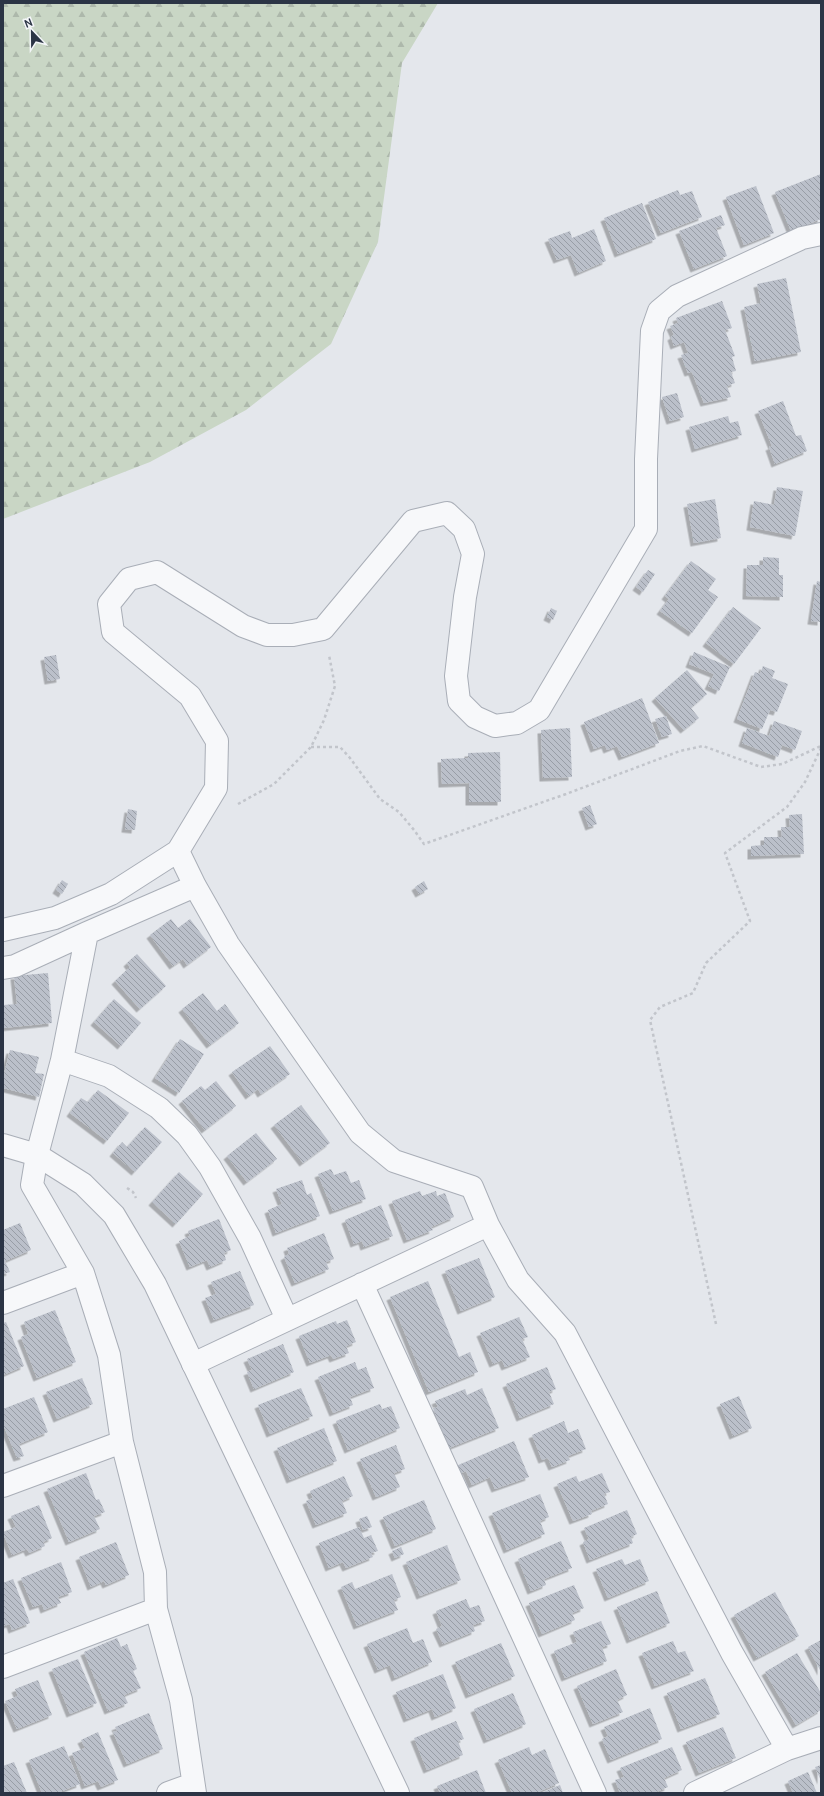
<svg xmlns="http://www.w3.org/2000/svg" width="824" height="1796" viewBox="0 0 824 1796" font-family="Cabin,sans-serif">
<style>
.forest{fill:url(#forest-firs)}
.building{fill:url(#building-back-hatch);filter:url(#shadow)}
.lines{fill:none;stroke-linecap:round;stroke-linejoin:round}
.minor-casing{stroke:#a9aeb7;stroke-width:24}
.tertiary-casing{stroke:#a9aeb7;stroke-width:24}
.path{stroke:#c2c5cb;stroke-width:2.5;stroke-dasharray:3 3;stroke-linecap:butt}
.minor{stroke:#f7f8fa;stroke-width:22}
.tertiary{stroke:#f7f8fa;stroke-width:22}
</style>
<defs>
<pattern id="forest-firs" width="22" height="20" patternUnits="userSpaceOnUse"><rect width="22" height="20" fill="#c9d6c5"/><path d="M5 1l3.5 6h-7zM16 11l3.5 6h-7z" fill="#adb8ab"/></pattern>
<pattern id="building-back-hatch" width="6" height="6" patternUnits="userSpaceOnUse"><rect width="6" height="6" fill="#bbc0ca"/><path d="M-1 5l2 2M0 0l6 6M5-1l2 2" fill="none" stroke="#989da6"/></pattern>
<filter id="shadow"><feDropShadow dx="-3.5" dy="3.5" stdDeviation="0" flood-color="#0004"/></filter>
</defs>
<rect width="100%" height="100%" fill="#e4e7ec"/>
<!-- forest -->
<path class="forest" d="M3,3H438L402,63L378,242L331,344L246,410L150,462L3,519Z"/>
<!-- building -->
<path class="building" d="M821,174V219L791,231L775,192Z
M756,186L774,233L744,245L726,197Z
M678,190L680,195L692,191L702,217L661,233L648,202Z
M642,203L656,239L618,254L604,218Z
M721,215L725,225L716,228L727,256L694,269L679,231Z
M594,229L606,261L578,273L571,255L557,260L548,239L570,231L572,238Z
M786,278L801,352L755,361L744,307L761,303L757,284Z
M722,301L732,328L725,330L735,356L732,357L736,371L731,372L735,383L727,386L731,397L704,403L692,372L688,373L681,355L688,353L684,342L674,346L671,337L674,335L670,326L678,323L676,318Z
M677,393L684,417L670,421L662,397Z
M783,401L796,436L801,435L807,451L775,464L769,447L772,446L758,411Z
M728,416L730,423L738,421L742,435L695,449L689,427Z
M777,487L803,491L795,536L750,527L754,501L774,505Z
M715,499L721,538L694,543L687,504Z
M763,557L779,558V575H783V597L746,596L747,565H763Z
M691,561L716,579L708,590L718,597L692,633L660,611L669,599L665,596Z
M648,570L655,574L643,592L636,587Z
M817,581L821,582V622L811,621Z
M733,607L761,628L734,664L706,643Z
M551,608L557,611L553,620L547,617Z
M694,652L730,667L719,691L708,686L714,674L689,664Z
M56,655L60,679L48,681L44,657Z
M763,666L775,671L772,678L788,684L777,712L770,710L762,729L737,719L755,672L760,674Z
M687,670L707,694L691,708L699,718L684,730L655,698Z
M642,698L659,743L622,757L617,746L607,750L605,745L594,749L584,722Z
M666,716L672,734L662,737L655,719Z
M774,721L802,731L795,750L782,745L778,757L742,743L747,728L769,736Z
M570,728L572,777L543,778L541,730Z
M500,752L501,802H469V783L442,784L441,759L468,758V753Z
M590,805L597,824L589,827L582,808Z
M128,809L137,811L135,830L125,829Z
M802,814L804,854L751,856V846L764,845V837H782L781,827H790L789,815Z
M62,880L68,884L62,894L56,890Z
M424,881L428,889L419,894L415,887Z
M171,919L178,928L190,919L211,947L187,965L183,959L173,966L150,935Z
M137,954L166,986L140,1009L115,981L130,967L127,963Z
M48,973L52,1023L3,1028V1005L17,1004L14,976Z
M203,993L217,1011L225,1004L239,1023L210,1045L182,1009Z
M114,999L141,1023L121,1046L94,1022Z
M180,1039L204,1054L179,1093L155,1078Z
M270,1046L290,1074L261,1094L258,1089L249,1096L232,1072Z
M10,1050L39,1057L35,1073L44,1074L39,1097L3,1088V1078Z
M216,1081L236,1106L205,1130L182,1101L201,1086L205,1090Z
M98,1090L129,1113L107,1141L70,1113L81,1098L88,1102Z
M301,1105L330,1143L303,1163L274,1125Z
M145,1127L162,1142L135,1172L113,1153L122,1142L127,1147Z
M256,1133L277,1159L247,1182L227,1156Z
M331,1169L334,1175L346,1171L351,1183L359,1180L366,1199L333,1211L318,1174Z
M179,1172L203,1194L176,1224L152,1202Z
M302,1180L307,1195L311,1193L320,1216L276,1233L268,1210L282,1204L276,1189Z
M420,1191L422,1196L436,1191L437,1196L445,1193L454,1217L431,1227L433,1230L407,1240L392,1201Z
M381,1205L393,1236L364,1247L362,1241L354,1244L345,1220Z
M219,1219L231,1250L224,1253L226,1260L210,1267L207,1260L190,1267L179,1241L190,1236L188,1231Z
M20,1223L31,1250L5,1261L10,1272L3,1274V1230Z
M324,1233L334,1259L326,1262L329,1269L295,1283L284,1257L289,1254L287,1248Z
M479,1258L495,1297L461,1311L445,1271Z
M240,1271L254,1305L214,1320L205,1298L216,1294L211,1282Z
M428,1281L459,1357L470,1352L478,1372L429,1392L390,1297Z
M55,1310L76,1362L37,1378L21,1337L28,1334L24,1322Z
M519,1317L528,1337L522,1339L530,1357L505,1367L502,1360L493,1364L480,1333Z
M347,1320L356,1342L346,1346L349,1353L333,1359L331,1355L310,1363L299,1336L336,1321L337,1324Z
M6,1322L24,1366L3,1375V1323Z
M283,1344L294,1372L254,1389L247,1372L252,1370L247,1359Z
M355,1362L358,1370L366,1367L374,1388L350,1397L353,1405L333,1413L318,1377Z
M547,1367L556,1389L549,1392L554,1404L520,1418L506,1384Z
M82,1378L93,1404L57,1419L46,1392Z
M301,1388L313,1416L270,1434L258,1405Z
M482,1388L499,1428L449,1448L433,1408L438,1407L435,1401L465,1389L467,1395Z
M739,1396L752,1428L733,1436L720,1404Z
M34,1397L48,1432L19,1444L24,1456L17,1458L3,1424V1409Z
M380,1404L382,1409L391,1406L400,1428L348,1450L336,1421Z
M564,1421L568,1433L578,1429L586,1449L568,1456L570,1460L552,1467L548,1458L542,1460L532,1435Z
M324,1428L337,1461L290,1480L277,1448Z
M514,1441L529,1477L495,1489L490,1477L472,1485L466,1471L459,1474L456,1466Z
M396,1445L405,1469L394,1473L400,1487L376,1497L360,1459Z
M86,1473L96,1500L99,1499L105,1512L94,1516L100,1529L69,1542L47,1489Z
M602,1473L610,1492L604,1494L608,1504L591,1511L592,1514L573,1521L557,1484L576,1476L579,1482Z
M344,1476L353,1496L342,1501L347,1513L316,1525L306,1501L313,1498L310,1491Z
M540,1494L549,1517L540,1521L545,1534L507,1550L492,1513Z
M424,1500L436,1529L395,1546L383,1517Z
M39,1505L52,1538L43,1542L45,1546L29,1553L27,1549L12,1555L3,1533V1532L16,1527L11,1516Z
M627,1510L637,1534L631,1537L633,1543L590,1560L583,1542L589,1539L584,1528Z
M367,1516L372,1527L363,1530L359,1519Z
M359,1527L364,1538L371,1535L378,1551L371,1553L373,1557L346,1568L343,1562L329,1568L319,1543Z
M561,1541L572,1568L544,1579L546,1585L531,1591L518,1559Z
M116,1542L129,1575L106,1585L104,1581L91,1587L79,1557Z
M447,1545L461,1580L420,1596L406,1562Z
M401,1547L404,1554L395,1558L392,1551Z
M622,1559L625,1565L640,1559L649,1581L608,1598L596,1569Z
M61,1562L72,1592L58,1597L61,1603L44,1610L42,1604L33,1607L21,1578Z
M392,1574L401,1597L394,1600L398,1610L357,1626L341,1587L352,1582L355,1589Z
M13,1579L30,1623L12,1630L10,1624L3,1626V1583Z
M574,1585L584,1608L572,1613L575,1620L542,1634L529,1603Z
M657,1591L670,1623L630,1640L617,1607Z
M775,1592L799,1636L757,1658L734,1615Z
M466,1599L470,1608L479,1605L485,1621L473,1625L475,1631L443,1644L436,1629L442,1626L436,1611Z
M601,1621L611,1644L602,1647L607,1661L565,1678L554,1651L577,1642L573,1632Z
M407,1628L413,1643L423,1639L432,1662L395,1678L390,1665L378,1670L367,1644Z
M117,1638L121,1647L127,1644L137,1669L133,1671L141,1688L124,1695L128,1703L108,1711L84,1652Z
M821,1640V1672L808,1647Z
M673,1641L678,1653L685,1651L694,1671L655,1686L642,1653Z
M501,1643L515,1676L469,1695L455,1662Z
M797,1653L821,1693V1710L796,1725L765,1672Z
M78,1659L97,1703L70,1714L52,1669Z
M616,1669L627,1695L617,1700L623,1712L593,1724L577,1686Z
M443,1674L456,1708L435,1717L432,1709L407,1719L396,1692Z
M705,1678L720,1714L681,1729L667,1693Z
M38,1680L52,1715L17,1729L5,1701L18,1696L15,1689Z
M513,1693L526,1724L487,1740L474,1709Z
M650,1708L662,1739L611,1760L602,1739L608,1736L604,1727Z
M149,1713L163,1749L127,1764L113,1732L117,1731L115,1727Z
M456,1721L464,1739L458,1741L463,1755L427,1770L414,1738Z
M723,1727L736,1758L699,1773L686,1742Z
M98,1732L118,1780L101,1787L98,1781L85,1786L72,1753L85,1748L81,1740Z
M64,1746L80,1784L57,1793H42L29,1760Z
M529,1747L532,1755L545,1749L559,1783L536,1793H512L498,1760Z
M672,1747L682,1770L664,1778L668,1787L654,1793H620L615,1780L624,1777L620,1768Z
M14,1762L27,1793H3V1766Z
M821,1765V1781L815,1767Z
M477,1770L486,1793H440L437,1786Z
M808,1772L817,1793H793L788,1781Z
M560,1785L563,1793H541Z"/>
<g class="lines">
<!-- minor casing -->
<g class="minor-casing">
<path id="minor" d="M3,930L55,918L111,894L178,851
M87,933L62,1060L37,1155L32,1185L83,1273L109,1355L122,1442L155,1572L156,1609L181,1700L195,1793
M3,968L15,966L87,933L195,886
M62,1060L109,1076L159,1108L187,1135L210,1167L250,1238L287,1319
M362,1284L595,1793
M3,1303L83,1273
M193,1364L488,1225
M3,1486L122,1442
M3,1667L156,1609
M787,1749L732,1653L565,1333L518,1280L488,1225L472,1187L394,1161L360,1133L228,944L195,886L178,851L216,788L217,741L190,696L113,632L109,604L129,579L157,572L243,626L267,635H293L323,629L413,521L447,513L464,529L473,554L465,597L456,676L459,701L475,717L495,726L517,723L539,710L646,529V459L652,331L659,311L677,296L802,238L821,234
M168,1793L193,1784
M695,1793L787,1749L821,1738"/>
</g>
<!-- tertiary casing -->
<g class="tertiary-casing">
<path id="tertiary" d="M3,1145L37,1155L83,1184L114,1215L155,1284L398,1793"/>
</g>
<!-- path -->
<path class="path" d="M311,747H340L350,758L380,799L399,812L414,830L424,844L566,794L680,751L703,746L761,767L782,764L821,746
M238,804L274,784L311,747L324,720L335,686L329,655
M127,1188L133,1192L136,1198
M716,1324L650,1020L660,1007L693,993L706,963L750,921L725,853L787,807L805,782L821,748"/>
<!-- minor -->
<use href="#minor" class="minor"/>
<!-- tertiary -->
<use href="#tertiary" class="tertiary"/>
</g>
<!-- border -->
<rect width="824" height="1796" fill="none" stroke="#2b3445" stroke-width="8"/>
<!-- north arrow -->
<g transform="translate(32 32) rotate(338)" stroke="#f4f6f9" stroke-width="3" paint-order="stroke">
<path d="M0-3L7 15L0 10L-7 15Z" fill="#2b3445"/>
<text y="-6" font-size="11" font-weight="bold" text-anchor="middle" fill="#2b3445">N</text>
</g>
</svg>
